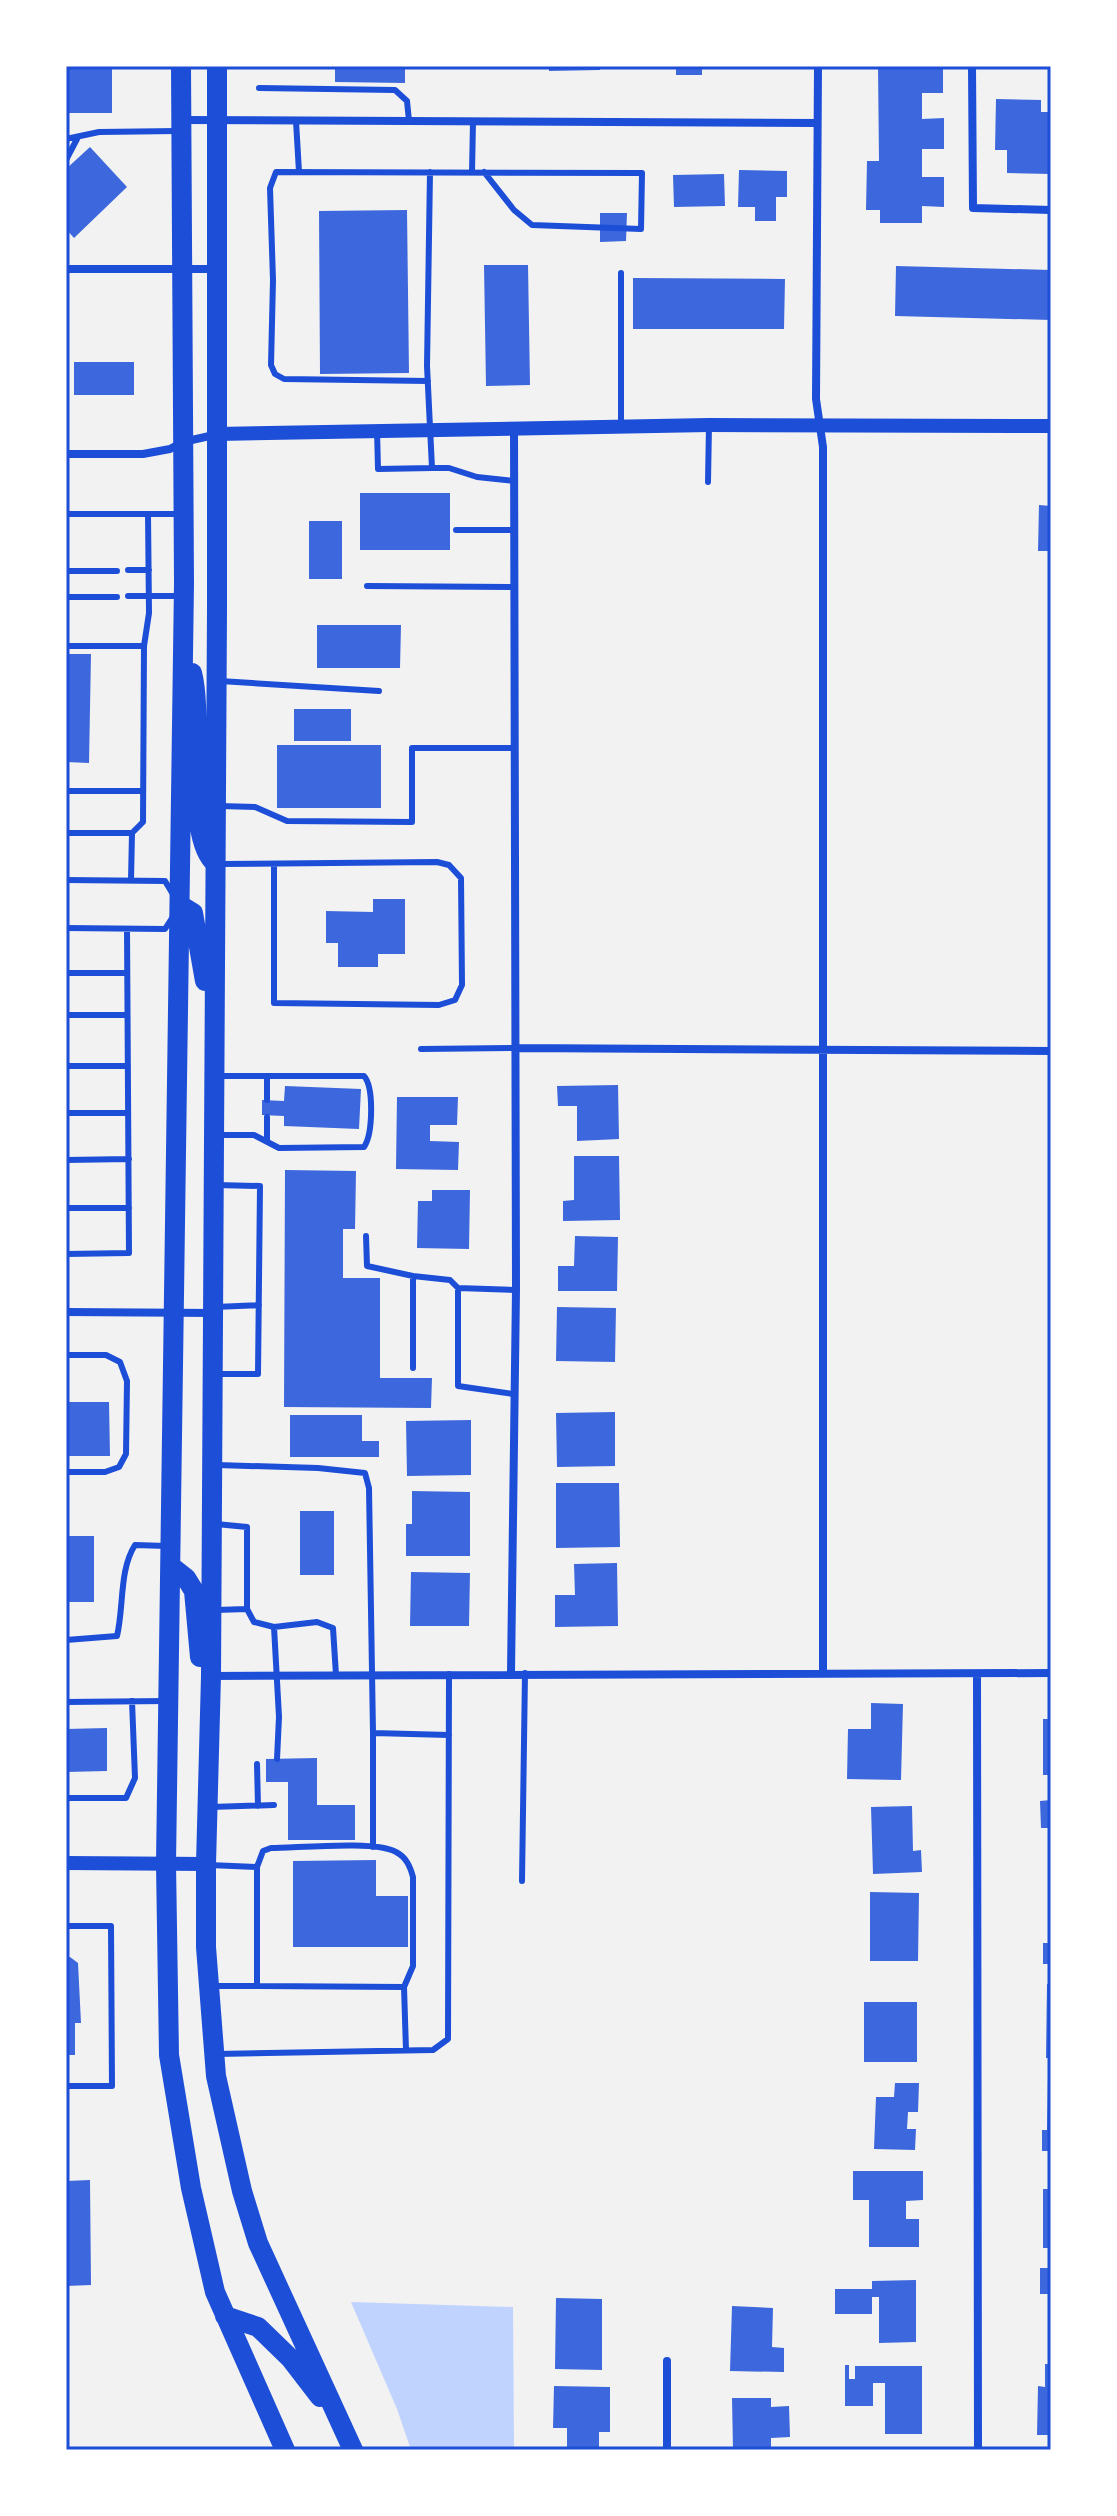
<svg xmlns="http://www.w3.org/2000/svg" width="1117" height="2516" viewBox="0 0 1117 2516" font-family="'Varela Round',sans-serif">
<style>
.water{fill:#bfd3fe}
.building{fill:#3d67dc}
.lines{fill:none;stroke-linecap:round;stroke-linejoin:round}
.service{stroke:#1d4ed8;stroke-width:6}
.minor{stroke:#1d4ed8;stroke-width:8}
.tertiary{stroke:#1d4ed8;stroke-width:14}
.primary{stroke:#1d4ed8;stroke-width:20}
.neatline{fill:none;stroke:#1d4ed8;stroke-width:3}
</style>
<rect width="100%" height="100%" fill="#f2f2f2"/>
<!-- water -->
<path class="water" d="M351,2302L513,2307L514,2450H411L397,2409Z"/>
<!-- building -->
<path class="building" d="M66,66H112V113H66Z
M335,66H405V83L335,82Z
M549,66H600V70L549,71Z
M676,66H702V75H676Z
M878,66H943V93H922V119L944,118V149H922V177H944V207L922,206V223H880V210H866L867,161H879Z
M996,99L1041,100V112H1051V174L1007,173V150H995Z
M90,147L127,187L74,238L66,229V169Z
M739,170L787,171V197H776V221H755V207H738Z
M724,174L725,206L674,207L673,175Z
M407,210L409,373L320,374L319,211Z
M600,213H627L626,241L600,242Z
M484,265H528L530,385L486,386Z
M896,266L1051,270V320L895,316Z
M633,278L785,279L784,329H633Z
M74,362H134V395H74Z
M360,493H450V550H360Z
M1039,505L1051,506V551H1038Z
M309,521H342V579H309Z
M317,625H401L400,668H317Z
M66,654H91L89,763L66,762Z
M294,709H351V741H294Z
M277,745H381V808H277Z
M373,899H405V954H378V967H338V943H326V911L373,912Z
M618,1085L619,1139L577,1141V1106H558L557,1086Z
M285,1086L361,1089L359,1129L284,1126V1116L262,1115V1100L284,1101Z
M397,1097H458L457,1125H430V1141L459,1142L458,1170L396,1169Z
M574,1156H619L620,1220L563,1221V1201L574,1200Z
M285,1170L356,1171L355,1229H343V1278H380V1378H432L431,1408L284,1407Z
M432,1190H470L469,1249L417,1248L418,1201H432Z
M575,1236L618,1237L617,1291H558V1266H574Z
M557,1307L616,1308L615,1362L556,1361Z
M66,1402H109L110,1456H66Z
M615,1412V1466L557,1467L556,1413Z
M290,1415H362V1441H379V1457H290Z
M471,1420V1475L407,1476L406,1421Z
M556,1483H619L620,1547L556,1548Z
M412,1491L470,1492V1556H406V1524H412Z
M300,1511H334V1575H300Z
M66,1536H94V1602H66Z
M617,1563L618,1626L555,1627V1595H575L574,1564Z
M411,1572L470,1573L469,1626H410Z
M871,1703L903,1704L901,1780L847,1779L848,1729H871Z
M1043,1719H1051V1775H1043Z
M107,1728V1771L66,1772V1729Z
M317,1758V1805H355V1840H288V1782H266V1759Z
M1051,1800V1828H1041L1040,1801Z
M912,1806L913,1851L921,1850L922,1872L873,1874L871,1807Z
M376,1860V1896H408V1947H293V1861Z
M870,1892L919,1893L918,1961H870Z
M1043,1943H1051V1964H1043Z
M70,1957L78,1963L81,2023H75V2055H66V1958Z
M1047,1984H1051V2058H1046Z
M864,2002H917V2062H864Z
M1048,2076H1051V2151H1042V2130H1047Z
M895,2083H919L918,2112H908L907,2129H916L915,2150L874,2149L876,2097H894Z
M853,2171H923V2200L906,2201V2219H919V2247H869V2200H853Z
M90,2180L91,2285L66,2286V2181Z
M1043,2189H1051V2248H1043Z
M1040,2268H1051V2294H1040Z
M916,2280V2342L879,2343V2297H872V2314H835V2289H872V2281Z
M556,2298L602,2299V2370L555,2369Z
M732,2306L773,2308L772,2347L784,2348V2372L730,2371Z
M1045,2364H1051V2435H1037L1038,2386L1045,2387Z
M845,2365H849V2379H855V2366H922V2434H885V2383H873V2406H845Z
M554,2386L610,2387V2432H599V2450H567V2428H553Z
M732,2398H771V2407L789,2406L790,2437L771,2438V2450H733Z"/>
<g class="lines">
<!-- service -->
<path class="service" d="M259,88L395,90L407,101L409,121
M296,121L299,172
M66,139L99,132L177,131
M66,160L78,137
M472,172L473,122
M428,381L284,379L275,374L271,365L273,280L270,188L276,172L642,173L641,229L532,225L514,210L484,172
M621,425V273
M377,430L378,469L432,468L427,366L430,172
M432,468H449L477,477L514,481
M708,482L709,425
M66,514H148L149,613L144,646
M148,514H180
M456,530H514
M128,570H149
M66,571H117
M367,586L514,587
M128,596H180
M66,597H117
M66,646H144L143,822L132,833L131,880
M220,681L379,691
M66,791H143
M220,806L255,807L287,821L412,822V748H514
M66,833H132
M219,864L437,862L449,865L461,878L462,985L455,1000L439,1005L274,1003V866
M66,880L165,881L174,896
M66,928L165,929L174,915
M66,973H127
M66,1015H127
M421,1049L515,1048
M66,1066H128
M267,1076V1100
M66,1113H128
M218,1135H254L279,1148L364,1147C373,1134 374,1087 364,1076H220
M267,1141V1117
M66,1160L129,1159
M216,1185L260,1186L258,1374H216
M66,1208H129
M366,1236L367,1266L413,1276L450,1280L458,1288L516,1290
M66,1254L129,1253L127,929
M413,1276V1368
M458,1288V1386L513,1394
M215,1307L259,1305
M66,1355H106L120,1362L127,1381L126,1454L119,1467L105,1472H66
M217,1465L318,1468L365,1473L369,1488L373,1733L449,1735
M216,1524L247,1527V1609L216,1610
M247,1609L254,1622L274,1627
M66,1640L117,1636C124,1607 119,1570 135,1545L166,1546
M66,1702L166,1701
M373,1733V1847
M277,1759L279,1717L274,1627L317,1622L333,1628L336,1675
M257,1764L258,1806
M66,1798H126L135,1778L132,1701
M211,1807L274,1805
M209,1865L257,1867V1986H212
M257,1867L263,1851L271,1848C297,1848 377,1840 396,1852C406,1857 410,1866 413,1877V1966L404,1987
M522,1881L525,1673
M66,1926H111L112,2086H66
M257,1986L404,1987L406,2050
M217,2054L433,2050L448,2039L449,1674"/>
<!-- minor -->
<path class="minor" d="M818,66L816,399L823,447V1673
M972,66L973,208L1051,210
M182,120L817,123
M66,269H217
M66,454H143L170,449L183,442L214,435
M515,1048L1051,1051
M66,1312L213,1313
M511,1673L516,1290L514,427
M977,1674L978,2450
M212,1676L1051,1673
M667,2450V2361"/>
<!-- tertiary -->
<path class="tertiary" d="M217,434L709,425L1051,426
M66,1863L206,1864"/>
<!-- primary -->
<path class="primary" d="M181,66L184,583L166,1864L169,2055L191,2188L215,2292L285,2450
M217,66V609L211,1676L206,1864V1947L216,2076L242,2191L258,2243L353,2450
M192,673C204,717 185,832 213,861
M180,905L193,913L205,981
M172,1567L186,1578L194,1591L200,1657
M225,2316L258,2327L290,2358L320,2397"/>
</g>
<!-- border -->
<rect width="1117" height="2516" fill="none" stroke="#ffffff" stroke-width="136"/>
<rect x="68" y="68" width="981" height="2380" class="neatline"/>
</svg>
